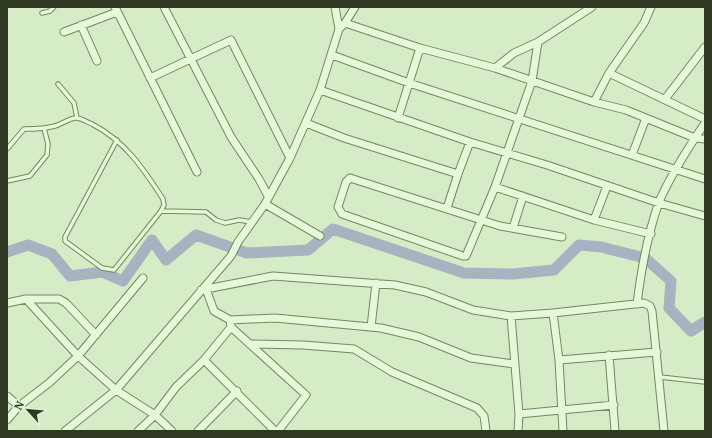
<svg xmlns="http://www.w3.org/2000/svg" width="712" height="438" viewBox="0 0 712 438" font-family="'PT Serif',serif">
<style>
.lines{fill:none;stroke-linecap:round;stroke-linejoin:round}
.river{stroke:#a8b2c0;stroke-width:11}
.lane-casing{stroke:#76875d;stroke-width:5.5}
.street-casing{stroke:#76875d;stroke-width:9}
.lane{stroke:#e6f7da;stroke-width:3.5}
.street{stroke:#e6f7da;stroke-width:7}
</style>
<rect width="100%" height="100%" fill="#d6ecc7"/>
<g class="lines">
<!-- river -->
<path class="river" d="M7,252L28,245L52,254L70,276L102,272L123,281L152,240L166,260L196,235L247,253L308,250L333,229L464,273L513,274L554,270L579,245L601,247L645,258L671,281L669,308L691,331L705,322"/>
<!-- lane casing -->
<g class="lane-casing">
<path id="lane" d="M42,13L50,11L54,7
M58,84L74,103L77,118
M7,149L24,129C34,129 45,129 55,126C62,124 68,119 75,118C81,117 86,122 92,124C125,141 143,168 163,199L164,205L161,211L114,270L102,268L65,241V237L117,140
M7,181L30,176L47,155L48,144L44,128
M161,211L206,212L216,220L225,223L239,220L252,222
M660,377L705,382"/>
</g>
<!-- street casing -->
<g class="street-casing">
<path id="street" d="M115,7L197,172
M164,7L231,137L259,179L268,196
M335,7L339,29
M345,23L420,48L495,68L594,102L626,110L695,138L705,139
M81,25L97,61
M64,32L117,12
M538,42L532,81L495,187L466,256H463L342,214L338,207L346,182L350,178L500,226L562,237
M332,55L409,83L705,179
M495,68L514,53L538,42L592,7
M609,73L705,119
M320,90L470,142L547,165L659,203L705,216
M665,99L705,47
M594,102L609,73L644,23L651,7
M398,118L420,48
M306,123L344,138L458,174L447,208
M632,155L646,118
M290,158L320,90L339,29L345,23L355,7
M458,174L470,142
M495,187L594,220L651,234
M265,204L320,236
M594,220L607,186
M513,228L523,196
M206,289L273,276L395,285L426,292L473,310L511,316L553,313L644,303L650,306L652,311L664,431
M201,290L206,289L214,311L230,320L231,327L306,395L278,431
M26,299L78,356L116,390L155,415L172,431
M7,303L26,299H59L66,303L96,335
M637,304C641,271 648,233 659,202C671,174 688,148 705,123
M553,313L559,360L563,431
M511,316L519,414L518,431
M230,320L275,318L381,328L419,337L471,358L514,364
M371,327L376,283
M251,344L303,345L354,349L392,372L477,408L484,416L486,431
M609,355L615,431
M204,360L275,431
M559,360L657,352
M7,396L19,406L49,383L78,356L143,278
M519,414L614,405
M7,420L19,406
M65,431L116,390L231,256L238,242L265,204L290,158L231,40L150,78
M138,431L155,415L176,387L204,360L231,327
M198,431L237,391"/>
</g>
<!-- lane -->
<use href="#lane" class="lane"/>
<!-- street -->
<use href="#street" class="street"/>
</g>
<!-- border -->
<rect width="712" height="438" fill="none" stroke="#2f3820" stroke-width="16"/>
<!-- north arrow -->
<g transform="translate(28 410) rotate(297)" stroke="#e2f4d6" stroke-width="3" paint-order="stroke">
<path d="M0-3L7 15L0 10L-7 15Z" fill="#2f3820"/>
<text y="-6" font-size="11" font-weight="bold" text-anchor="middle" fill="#2f3820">N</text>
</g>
</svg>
